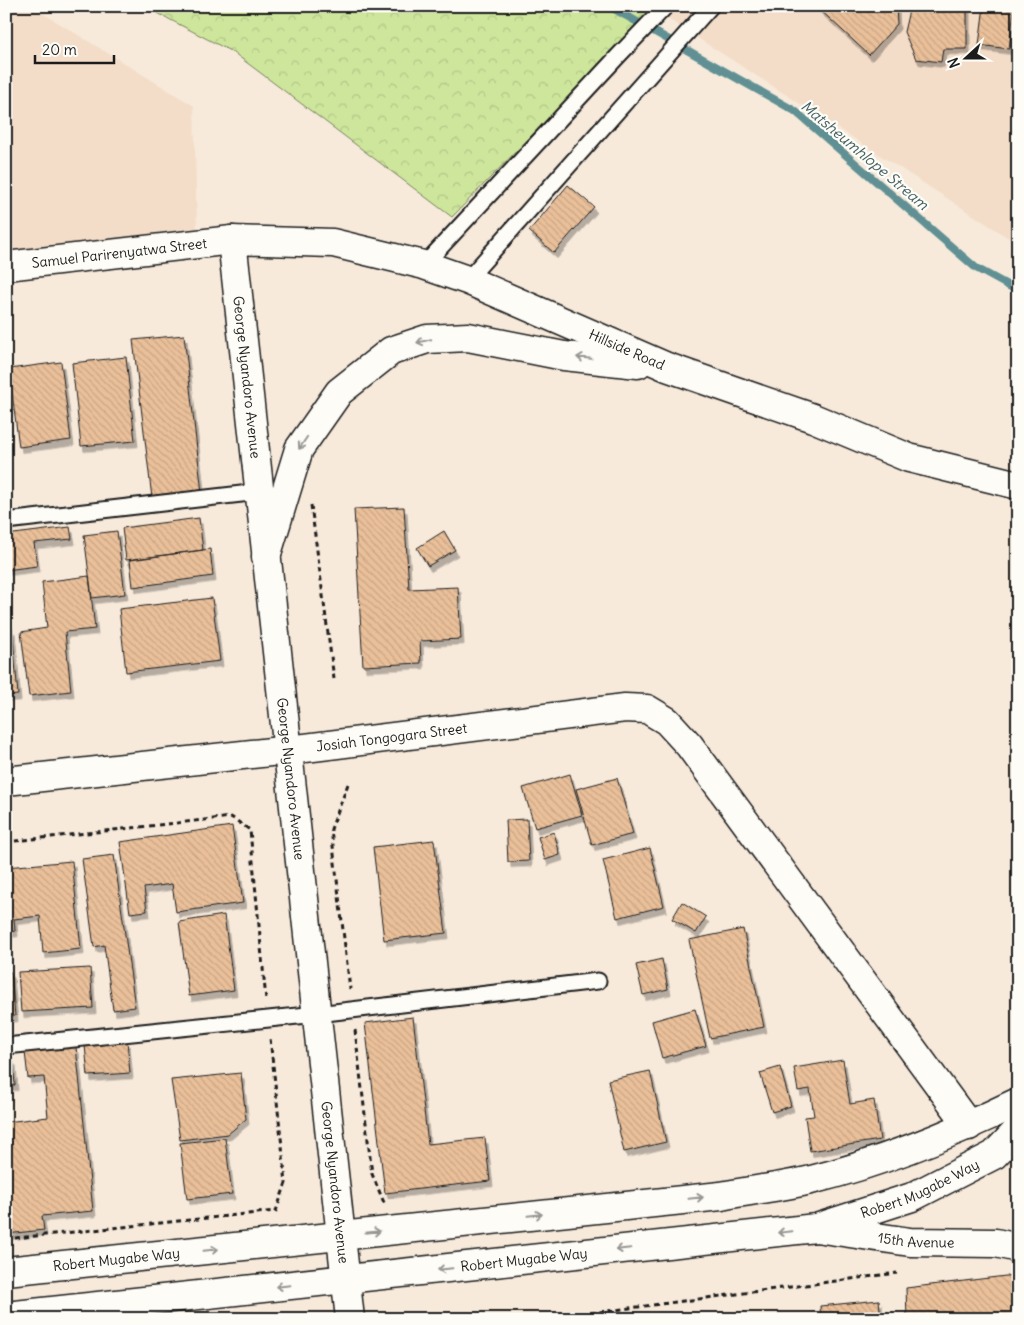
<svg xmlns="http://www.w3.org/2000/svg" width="1024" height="1325" viewBox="0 0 1024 1325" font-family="Delius,sans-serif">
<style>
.built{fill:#f3ddc8}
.forest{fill:url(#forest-crowns);stroke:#75815c}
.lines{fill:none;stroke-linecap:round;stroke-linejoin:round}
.stream{stroke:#609093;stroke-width:8}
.building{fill:url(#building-back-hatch);stroke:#1c1c1c;filter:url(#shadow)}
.lane-casing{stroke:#1c1c1c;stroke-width:19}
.street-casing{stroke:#1c1c1c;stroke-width:31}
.secondary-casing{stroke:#1c1c1c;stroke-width:31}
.path{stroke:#1c1c1c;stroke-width:3;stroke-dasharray:5 4;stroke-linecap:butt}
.lane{stroke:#fdfcf7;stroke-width:15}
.street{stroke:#fdfcf7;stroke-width:28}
.secondary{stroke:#fdfcf7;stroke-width:28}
.oneway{stroke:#989794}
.labels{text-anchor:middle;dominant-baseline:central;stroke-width:4.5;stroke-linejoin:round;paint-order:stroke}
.street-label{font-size:14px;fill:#1c1c1c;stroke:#fdfcf7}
.water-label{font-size:15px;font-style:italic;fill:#446062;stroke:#fdfcf7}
</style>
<defs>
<pattern id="forest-crowns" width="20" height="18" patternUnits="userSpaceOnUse" patternTransform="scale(1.25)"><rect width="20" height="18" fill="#cee69c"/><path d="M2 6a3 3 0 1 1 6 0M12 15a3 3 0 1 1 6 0" fill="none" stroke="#b0c586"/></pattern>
<pattern id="building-back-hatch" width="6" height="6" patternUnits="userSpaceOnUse" patternTransform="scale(1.25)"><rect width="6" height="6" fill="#eac09a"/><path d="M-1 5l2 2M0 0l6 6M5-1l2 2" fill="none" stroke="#c8a484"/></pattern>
<filter id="shadow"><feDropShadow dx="3" dy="5.5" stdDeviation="0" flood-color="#0004"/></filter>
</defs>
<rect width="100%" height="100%" fill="#f7eadb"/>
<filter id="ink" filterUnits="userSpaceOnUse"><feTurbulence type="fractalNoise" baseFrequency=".02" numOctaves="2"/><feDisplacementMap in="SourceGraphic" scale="10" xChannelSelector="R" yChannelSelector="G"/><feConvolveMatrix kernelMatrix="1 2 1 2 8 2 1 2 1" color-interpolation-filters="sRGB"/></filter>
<g filter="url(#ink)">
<!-- built -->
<path class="built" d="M6,6H31L194,106L197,233L6,255Z
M648,6H1018V244Z"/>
<!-- forest -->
<path class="forest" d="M144,6H637L650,14L452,217L234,53Z"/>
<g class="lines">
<!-- stream -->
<path class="stream" d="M609,6L795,111L976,268L1018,291"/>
</g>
<!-- building -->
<path class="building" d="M816,6H896L897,24L869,55Z
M910,6L967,7V49H943L941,62L916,59L904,32Z
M984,6L1014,10L1009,49L979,45Z
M568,185L594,207L554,253L529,231Z
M184,335L202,493L152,498L133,340Z
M126,357L135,441L81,446L72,363Z
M61,362L71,440L19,447L9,369Z
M404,507L409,589L458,587L461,639L420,641L421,663L363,666L354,509Z
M199,518L203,550L126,560L122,528Z
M70,527L72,539L34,543L37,566L6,570V535Z
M117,531L125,594L92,598L84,535Z
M444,531L455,550L428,566L417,548Z
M210,549L213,576L133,587L130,560Z
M89,576L95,629L65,632L71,691L29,696L21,632L47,628L42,582Z
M212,598L220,661L126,672L119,609Z
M6,628H12L18,695L6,696Z
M570,774L582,815L535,828L523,788Z
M617,778L633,834L592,845L576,789Z
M527,819L529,861L508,862L506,820Z
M232,826L243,903L176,912L172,884L144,888L147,911L130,913L120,842Z
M554,832L560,855L545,860L538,837Z
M434,840L446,933L384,940L373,847Z
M650,848L664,906L617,918L603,860Z
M114,855L135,1007L113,1010L104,945L94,947L82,859Z
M72,861L81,949L43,953L40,916L14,919L15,931L6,932V867Z
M682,902L706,917L696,933L672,919Z
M224,915L234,990L189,996L179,922Z
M743,929L764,1027L710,1038L689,940Z
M662,959L668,989L643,995L636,965Z
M90,968L93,1008L21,1012L18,972Z
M6,972H11L15,1016L6,1017Z
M695,1009L706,1046L662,1058L652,1021Z
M413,1017L428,1144L485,1138L490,1181L385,1193L365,1023Z
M127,1041L130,1073L88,1076L85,1045Z
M76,1047L93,1211L42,1216L44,1230L6,1234V1122L48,1117L44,1077L28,1078L25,1052Z
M6,1060H13L15,1085H6Z
M843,1060L850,1104L874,1100L880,1140L810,1151L805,1117L814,1116L810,1089L798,1091L794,1068Z
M780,1067L791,1106L772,1112L760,1073Z
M650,1071L666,1142L624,1152L608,1080Z
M241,1073L246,1119L228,1134L180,1140L171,1080Z
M225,1138L232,1194L187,1199L180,1143Z
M1014,1275L1018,1293V1319H907L906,1288Z
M879,1300L881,1319H821L820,1306Z"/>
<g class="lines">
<!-- lane casing -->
<g class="lane-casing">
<path id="lane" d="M424,265L619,55L666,6
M467,280L711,6
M6,521L259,492
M6,1046L317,1014L598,981"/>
</g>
<!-- street casing -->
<g class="street-casing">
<g id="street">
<path id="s1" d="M232,240L350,1319"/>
<path id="s2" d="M6,781L289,750L625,708L647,709L667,721L689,745L969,1126"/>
<path id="s3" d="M816,1228L910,1242L996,1243L1018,1248"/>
</g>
</g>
<!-- secondary casing -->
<g class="secondary-casing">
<g id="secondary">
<path id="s4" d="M6,266L232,240L333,243L424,265L467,280L667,367L813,418L909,458L1018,485"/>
<path d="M266,557L299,449L339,392L391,351L427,339L468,337L564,356L638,364"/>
<path id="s5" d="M6,1271L721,1196C751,1190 782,1187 811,1180C883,1162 952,1134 1018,1102"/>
<path id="s6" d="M6,1316L816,1228L912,1197L994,1155L1018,1130"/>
</g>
</g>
<!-- path -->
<path class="path" d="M311,505L334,679
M348,784L331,829L350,989
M6,842L231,817L250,830L266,1000
M355,1030L372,1174L385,1205
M6,1239L276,1211L286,1183L270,1038
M546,1319L897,1273"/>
<!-- lane -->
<use href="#lane" class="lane"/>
<!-- street -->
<use href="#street" class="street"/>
<!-- secondary -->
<use href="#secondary" class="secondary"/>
</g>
<!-- one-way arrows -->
<defs><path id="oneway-shaft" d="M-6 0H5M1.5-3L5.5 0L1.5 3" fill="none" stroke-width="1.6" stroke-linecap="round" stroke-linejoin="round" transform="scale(1.25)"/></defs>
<g class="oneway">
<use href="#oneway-shaft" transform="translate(424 341) rotate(166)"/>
<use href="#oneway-shaft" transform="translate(584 358) rotate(-174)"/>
<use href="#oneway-shaft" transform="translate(303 443) rotate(124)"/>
<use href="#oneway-shaft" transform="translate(696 1198) rotate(-6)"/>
<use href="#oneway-shaft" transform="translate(535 1215) rotate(-6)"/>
<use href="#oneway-shaft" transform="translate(373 1232) rotate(-6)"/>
<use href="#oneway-shaft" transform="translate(785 1232) rotate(174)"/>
<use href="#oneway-shaft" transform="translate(623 1249) rotate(174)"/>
<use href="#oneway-shaft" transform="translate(211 1250) rotate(-6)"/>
<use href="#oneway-shaft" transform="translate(445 1269) rotate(174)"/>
<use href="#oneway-shaft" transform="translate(283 1286) rotate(174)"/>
</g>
</g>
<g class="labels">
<!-- street labels -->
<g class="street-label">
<text stroke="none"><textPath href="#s4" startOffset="114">Samuel Parirenyatwa Street</textPath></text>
<text stroke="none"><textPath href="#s4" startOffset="642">Hillside Road</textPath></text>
<text stroke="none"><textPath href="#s1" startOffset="138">George Nyandoro Avenue</textPath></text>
<text stroke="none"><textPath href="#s2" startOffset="388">Josiah Tongogara Street</textPath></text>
<text stroke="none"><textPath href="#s1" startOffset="542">George Nyandoro Avenue</textPath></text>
<text stroke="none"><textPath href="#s1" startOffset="948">George Nyandoro Avenue</textPath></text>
<text stroke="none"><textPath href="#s6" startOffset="926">Robert Mugabe Way</textPath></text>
<text stroke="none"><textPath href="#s3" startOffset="101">15th Avenue</textPath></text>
<text stroke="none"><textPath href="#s5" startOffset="111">Robert Mugabe Way</textPath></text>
<text stroke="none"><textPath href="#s6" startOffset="521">Robert Mugabe Way</textPath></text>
</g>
<!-- water labels -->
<g class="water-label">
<text transform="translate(865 155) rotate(40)">Matsheumhlope Stream</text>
</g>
</g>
<!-- margin -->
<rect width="1024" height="1325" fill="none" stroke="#fdfcf7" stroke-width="25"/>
<rect x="12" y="12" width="999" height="1300" fill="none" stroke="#1c1c1c" stroke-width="2" filter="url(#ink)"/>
<!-- north arrow -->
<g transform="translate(966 58) rotate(249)" stroke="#fdfcf7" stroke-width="4" paint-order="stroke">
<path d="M0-4L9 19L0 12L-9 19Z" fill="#1c1c1c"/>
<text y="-8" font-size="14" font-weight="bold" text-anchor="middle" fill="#1c1c1c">N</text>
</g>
<!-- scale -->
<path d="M35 55v8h79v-8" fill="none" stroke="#1c1c1c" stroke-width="2.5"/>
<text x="42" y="55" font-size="15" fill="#1c1c1c" stroke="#fdfcf7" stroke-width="4" paint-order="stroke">20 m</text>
</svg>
